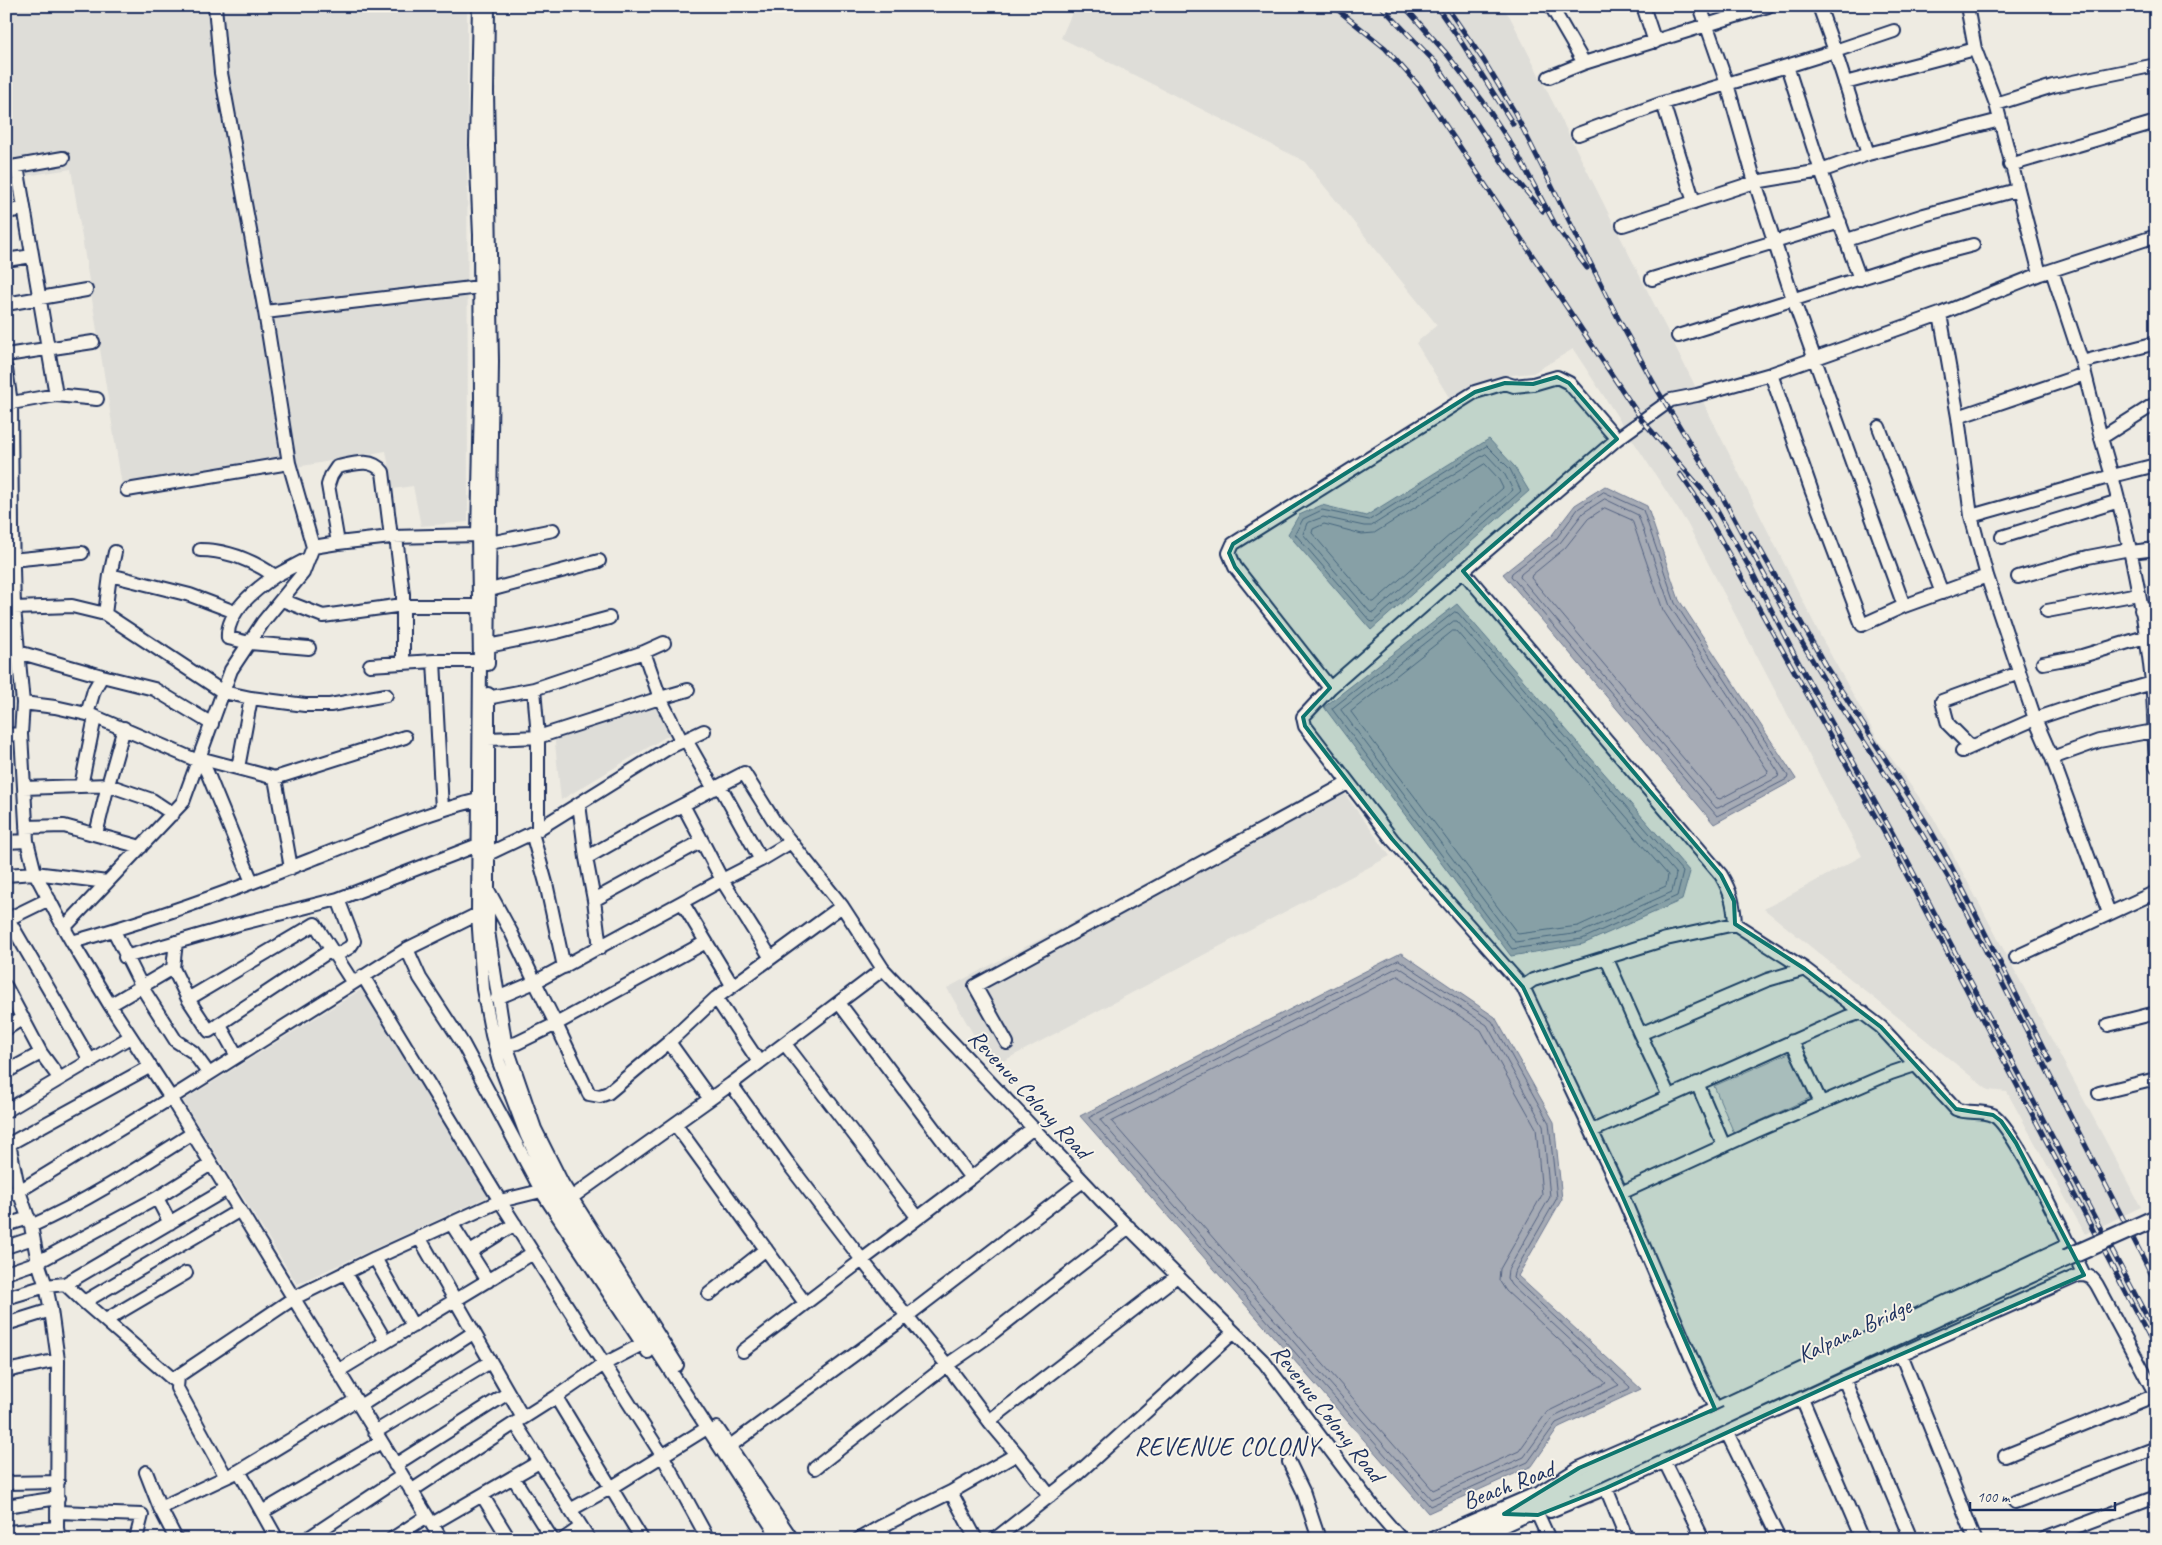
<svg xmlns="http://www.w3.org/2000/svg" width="2162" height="1545" viewBox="0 0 2162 1545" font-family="Caveat,sans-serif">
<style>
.built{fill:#deddd8}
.green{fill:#cfcfcf;stroke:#757f96}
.water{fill:#a6abb5;stroke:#6e7992}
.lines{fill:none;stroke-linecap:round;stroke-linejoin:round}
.shore{stroke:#536181;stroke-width:1}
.minor-casing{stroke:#1b2f5e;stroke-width:16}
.major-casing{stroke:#1b2f5e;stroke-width:20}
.minor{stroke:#f7f3e8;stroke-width:12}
.major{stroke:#f7f3e8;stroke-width:16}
.rail-casing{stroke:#1b2f5e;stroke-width:5}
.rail{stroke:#f7f3e8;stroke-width:3;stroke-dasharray:9;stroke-linecap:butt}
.major-bridge-casing{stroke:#1b2f5e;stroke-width:20;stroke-linecap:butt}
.major-bridge{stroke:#f7f3e8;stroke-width:16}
.marked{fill:#0f766e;fill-opacity:0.2;stroke:#0f766e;stroke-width:4;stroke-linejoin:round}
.labels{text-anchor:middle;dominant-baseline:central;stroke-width:4;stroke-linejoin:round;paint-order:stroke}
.street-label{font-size:24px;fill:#1b2f5e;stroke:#f7f3e8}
.neighbourhood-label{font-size:25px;letter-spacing:1px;fill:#1b2f5e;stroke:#f7f3e8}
</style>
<rect width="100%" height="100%" fill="#eeebe2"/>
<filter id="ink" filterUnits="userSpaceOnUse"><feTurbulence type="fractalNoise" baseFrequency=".02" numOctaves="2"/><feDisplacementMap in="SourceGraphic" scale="10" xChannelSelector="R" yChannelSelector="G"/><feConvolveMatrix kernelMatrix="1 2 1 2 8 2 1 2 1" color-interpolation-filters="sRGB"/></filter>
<g filter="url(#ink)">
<!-- built -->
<path class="built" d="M6,6H467L468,522L421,526L413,486L393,489L386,451L124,498L71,169L6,179Z
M1060,6H1502L1510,17L1822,639L1877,738L1933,817L2141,1207L2085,1234L2007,1092L1988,1090L1764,909L1862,856L1687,523L1573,349L1533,373L1495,377L1450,399L1416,343L1437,325L1304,161L1061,38L1072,13Z
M659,702L672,733L561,800L554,734Z
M1337,783L1390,856L992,1067L947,988Z
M362,989L489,1196L297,1284L183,1101Z"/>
<!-- green -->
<path class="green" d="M1791,1052L1812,1097L1734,1133L1714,1086Z"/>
<!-- water -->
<path class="water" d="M1489,439L1514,466L1529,491L1371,630L1288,534L1299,515L1322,505L1366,516Z
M1605,486L1647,506L1679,600L1796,779L1714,824L1503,574L1552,535L1575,505Z
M1457,604L1690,872L1682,900L1583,944L1511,956L1324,707Z
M1401,953L1495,1017L1554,1122L1562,1199L1518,1276L1641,1389L1559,1427L1532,1466L1428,1513L1080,1116Z"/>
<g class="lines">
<!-- shore -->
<path class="shore" d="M1487,446L1510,469L1521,491L1373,622L1370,621L1295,534L1303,519L1322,510L1369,520Z
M1486,454L1504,473L1513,490L1373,613L1370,612L1303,534L1307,523L1323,517L1364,526H1371Z
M1485,464L1498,478L1503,488L1374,602H1371L1312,533L1313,529L1324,524L1362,534L1374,533Z
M1604,492L1643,510L1675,603L1788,776L1787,779L1717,816L1511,576L1512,573L1556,539L1578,509Z
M1605,499L1638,515L1670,606L1779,773L1778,777L1718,808H1716L1520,577L1521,574L1560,543L1583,513Z
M1605,508L1632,520L1663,610L1768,771L1767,774L1720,799L1717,798L1531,578L1532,575L1565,548L1588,519Z
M1455,612L1458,613L1683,872L1677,896L1582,939L1512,949L1332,709Z
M1454,621H1457L1676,874L1672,892L1580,933L1515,942L1341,710Z
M1453,631H1456L1668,875L1666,886L1578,926L1518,934L1351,712Z
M1399,960L1492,1021L1549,1123L1557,1198L1514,1273L1513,1278L1630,1387L1629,1389L1556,1423L1528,1462L1430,1506L1089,1118Z
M1399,967L1487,1025L1543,1125L1550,1197L1508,1270L1507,1278L1511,1285L1619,1385L1552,1418L1524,1457L1431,1499L1100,1120Z
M1398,976L1481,1030L1536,1128L1542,1195L1500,1269L1499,1280L1506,1291L1606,1383L1547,1412L1519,1451L1433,1490L1112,1122Z"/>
<!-- minor casing -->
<g class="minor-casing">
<path id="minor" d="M215,6L221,73L265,312L289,463L313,547
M479,6L476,145L480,235L481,399L478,535L480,661L478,914L483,989L492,1035L499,1062L526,1134L551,1188L780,1539
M488,6L487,92L492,361L488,664
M1551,6L1584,63
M1643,6L1655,42
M1700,6L1727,84L1755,182L1793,299L1904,606
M1819,6L1835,51L1894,31
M1967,6L1975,49L1996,104L2040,274
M1549,77L1584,63L1768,6
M1845,83L1975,49
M1663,103L1694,202
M1996,104L2053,86L2156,65
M1578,134L1663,103L1787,66L1821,171L1860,279
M1868,154L2000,120
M2010,165L2156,122
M17,166L56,395
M6,168L63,158
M6,212L23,209
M1623,225L1755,182L1821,171L1868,154L1835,51L1787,66
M1847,240L1924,215L2017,190
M6,260L32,256
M2052,271L2082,362L2101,438
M1652,279L1840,222
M6,304L86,290
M265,312L480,287
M1940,314L1958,417L1971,516
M1678,336L1927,257L1973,245
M6,355L93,342
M2082,362L2156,343
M6,369L11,403L12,527
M1771,374L1812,492L1862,625L1904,606L1987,576
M6,404L56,395L97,399
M1958,417L2085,374
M1879,427L1942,593
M2156,465L2112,476C2130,544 2145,613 2152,682C2155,710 2154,738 2156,766
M127,490L289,463
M6,528L12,527L14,608
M391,537L338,543L328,485L331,476L337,467C353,464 371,457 383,472L391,537L478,535
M396,537L403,594V663
M2002,537L2119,501
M338,543L313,547L303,573L263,622L231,670L183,802L64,928L72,942C152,920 232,891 310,860C365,839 420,814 478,800
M490,543L553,530
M200,550C226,550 253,561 275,576L309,558
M115,552L110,575L190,595L235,612
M2131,552L2156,549
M11,560L82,553
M1463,571L1721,875C1731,892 1734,904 1735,924
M110,575L105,614L223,692L251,698L238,768
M275,576C255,590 226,612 228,638L250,643L309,648
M2018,577L2088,557L2130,549
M490,590L599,561
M282,600L323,616L403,605V606H487
M2141,610L2156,609
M2047,611L2138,594
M105,614L72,606L14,608L23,703L55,707L91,715L198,761
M488,646L557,632L609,618
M18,652L102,676L154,689L212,724
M644,652L664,643
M434,661L442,809
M2043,663L2082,656L2145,637
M370,665L434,661H480
M1330,688L1235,567L1229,553L1233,544L1475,392L1505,383L1514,386L1533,384L1557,377L1569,383L1617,439
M488,694V931L505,1042L535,1129L562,1183L677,1365
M251,698L305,705H330L386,695
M487,698L534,689
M87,714L94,690L102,676
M124,728L108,785L152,800L173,814
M6,735L21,734L23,703
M488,739L538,737L534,689L644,652L660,698L688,690
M686,740L714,789
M1971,747L1948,724L1942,701L2019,673
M1962,751L2035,719L1987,576L1971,516L2112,476L2101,438L2156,403
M199,758L275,778L291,868
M199,758L207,772L252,882
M2052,758L2035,719L2079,704L2156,682
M275,778L405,737
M81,786L95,717
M720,786L761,860L722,880L771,958L716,998L759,1062
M24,788L108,785L96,834
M579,804L586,858
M26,827L64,826L141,847
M538,830V737L660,698L682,742
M532,833L670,747L704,731
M6,842L27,841
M488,854L532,833L546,883L564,967
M761,860L791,842L842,906L883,969
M35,873L107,882
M35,873L64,928
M6,875L35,873L27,841L21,734
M488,890L511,932L535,982L497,998
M594,900L702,841L683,805
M682,902L722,880L702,841
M2109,913L2052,758L2099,741L2154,731
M8,919L91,1062
M6,920L49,899
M114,931L143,989L176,1041L193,1052L209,1074
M72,942L110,1005L171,1098L19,1191L9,1144L149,1067
M706,942L556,1024L535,982L682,902L732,985
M600,948L594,900L586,858L646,824L744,773L776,824L791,842
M407,949L420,978L463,1044L542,1192L648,1352
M331,950L209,1031L188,999L315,924L353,983
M335,956L350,947L354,941L338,899
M125,957L239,924L338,899L478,845
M1606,957L1640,1034L1767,980L1805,969
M2016,957L2156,892
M771,958L842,906
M173,968L176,942
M6,987L41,1053L6,1072
M1523,987L1392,839L1305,726L1303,717L1330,688L1463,571L1617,439L1671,400L1697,395L1771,374L1940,314L2040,274L2156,236
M839,1003L971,1178
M110,1005L173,968L188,999
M219,1024L237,1056
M2108,1025L2156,1013
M6,1029L23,1018
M1640,1034L1669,1096
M1792,1041L1821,1103
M1007,1043L975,986L1348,783
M785,1044L918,1218
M507,1045L517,1043L556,1024L589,1094L600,1096L608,1093L669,1042
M41,1053L60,1079
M1697,1083L1724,1146
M731,1084L790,1166L862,1260L743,1351
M2099,1093L2156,1079
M710,1099L669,1042L716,998
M6,1111L130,1037
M675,1124L805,1303
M1592,1131L1847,1017L1863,1012
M1083,1181L907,1316L947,1365L986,1338L1129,1227
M227,1189L65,1284L84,1302L240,1210
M549,1189L500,1201L662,1455L708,1539
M1621,1193L1754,1132L1891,1073L1915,1065
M6,1195L19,1191L31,1226
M571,1198L731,1084L883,969L1100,1199L1264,1362L1374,1508L1401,1539
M170,1223L157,1198L211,1164
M451,1223L488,1281
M6,1225L29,1218
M419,1237L523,1418L515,1423L589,1539
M6,1247L33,1238
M470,1252L515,1224
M375,1258L413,1326
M345,1272L386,1342
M6,1273L38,1262L31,1226C88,1201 141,1166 193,1133
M65,1284L46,1286L38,1262L157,1198
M709,1294L766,1249
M6,1298L46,1286L51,1310L6,1324
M84,1302L176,1382
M51,1310L58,1360L57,1528L59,1539
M106,1320L186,1273
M1901,1354L2079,1275C2089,1275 2092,1277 2097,1285L2156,1395
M6,1371L58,1360
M338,1371L533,1253
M1844,1379L1901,1354L1975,1539
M556,1397L604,1364L650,1340
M1802,1399L1862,1539
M356,1400L441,1539
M360,1406L473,1333
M523,1418L556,1397L642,1539
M717,1428L792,1539
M375,1432L490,1362
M730,1446L907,1316L862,1260L971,1178L1033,1128
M1017,1454L989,1421L1177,1276
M2005,1456L2156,1395
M1664,1460L1703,1539
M1289,1462L1303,1491L1319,1539
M395,1465L508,1393
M815,1468L947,1365L989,1421
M239,1471L277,1539
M146,1472L160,1508L176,1539
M226,1477L177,1388L178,1376L294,1298L375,1258L500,1201L363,976
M513,1477L552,1539
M6,1483L58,1482
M1606,1488L1844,1379L1911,1539
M411,1491L515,1423
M1542,1491L1579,1468L1715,1409L2070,1244
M482,1495L509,1539
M2015,1502L2156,1448
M6,1506L58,1498
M160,1508L239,1471L356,1400L171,1098L407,949L478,914H484
M570,1510L612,1487L707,1428
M1550,1511L1606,1488L1627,1539
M58,1512L142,1515L136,1539
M262,1512L381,1442
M1524,1515H1538L1549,1539
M432,1524L539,1462
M880,1527L951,1492
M6,1532L57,1528
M307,1539L402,1476
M392,1539L427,1516
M564,1539L581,1527
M859,1539L880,1527L887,1539
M976,1539L951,1492L1017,1454L1050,1496
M995,1539L1075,1476L1234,1332
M1779,1539L1696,1369L1621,1193L1523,987L1533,980L1666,939L1735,924L1805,969L1881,1027L1956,1109C1967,1114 1982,1110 1993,1115C2013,1125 2072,1249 2084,1275
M2044,1539L2156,1497"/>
</g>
<!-- major casing -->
<g class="major-casing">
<path id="major" d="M1727,1415L2066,1258
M1436,1539L1531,1498L1572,1486L1712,1422
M1469,1539L1562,1497"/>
</g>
<!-- minor -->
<use href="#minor" class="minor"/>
<!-- major -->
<use href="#major" class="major"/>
<!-- rail casing -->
<g class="rail-casing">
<path id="rail" d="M1333,6L1385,48L1420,87L1642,420L1711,500L1752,572L1795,656L1893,834L2156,1334
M1381,6L1436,63L1507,169L1543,211
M1404,6L1446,53L1482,100L1515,150L1556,226L1587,268
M1436,6L1460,40L1513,124
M1446,6L1484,61L1514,111L1619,320L1658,391L1722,496L1788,619L1823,678L1901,799L1949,879L2156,1283
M1680,474L1694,494L1717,533L1884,832L2156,1350
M1751,533L1825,665L1924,819L1949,862L2050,1061"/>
</g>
<!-- rail -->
<use href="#rail" class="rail"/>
<!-- major-bridge casing -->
<g class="major-bridge-casing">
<path id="major-bridge" d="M2066,1258L2156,1218
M1712,1422L1727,1415"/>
</g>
<!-- major-bridge -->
<use href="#major-bridge" class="major-bridge"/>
</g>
</g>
<!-- marked area -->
<path class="marked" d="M1557,377L1569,383L1617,439L1463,571L1721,875L1734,901L1735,924L1805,969L1881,1027L1956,1109L1993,1115L2001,1121L2016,1143L2084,1275L1844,1379L1606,1488L1538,1515L1504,1514L1579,1468L1715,1409L1621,1193L1523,987L1392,839L1305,726L1303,717L1330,688L1235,567L1229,553L1233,544L1475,392L1505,383L1533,384Z"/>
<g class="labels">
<!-- street labels -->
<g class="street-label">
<text transform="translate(1030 1094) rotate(47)">Revenue Colony Road</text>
<text transform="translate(1854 1330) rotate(-25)">Kalpana Bridge</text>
<text transform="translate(1328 1413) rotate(52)">Revenue Colony Road</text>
<text transform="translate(1508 1485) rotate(-21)">Beach Road</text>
</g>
<!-- neighbourhood labels -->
<g class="neighbourhood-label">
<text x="1227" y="1447">REVENUE COLONY</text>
</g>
</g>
<!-- margin -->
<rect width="2162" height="1545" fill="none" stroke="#f7f3e8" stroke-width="25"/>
<rect x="12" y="12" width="2137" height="1520" fill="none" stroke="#1b2f5e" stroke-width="2" filter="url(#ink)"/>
<!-- scale -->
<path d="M1970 1502v8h145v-8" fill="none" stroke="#1b2f5e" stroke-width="2.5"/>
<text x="1977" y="1502" font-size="15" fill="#1b2f5e" stroke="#f7f3e8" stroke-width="4" paint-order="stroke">100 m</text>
</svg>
